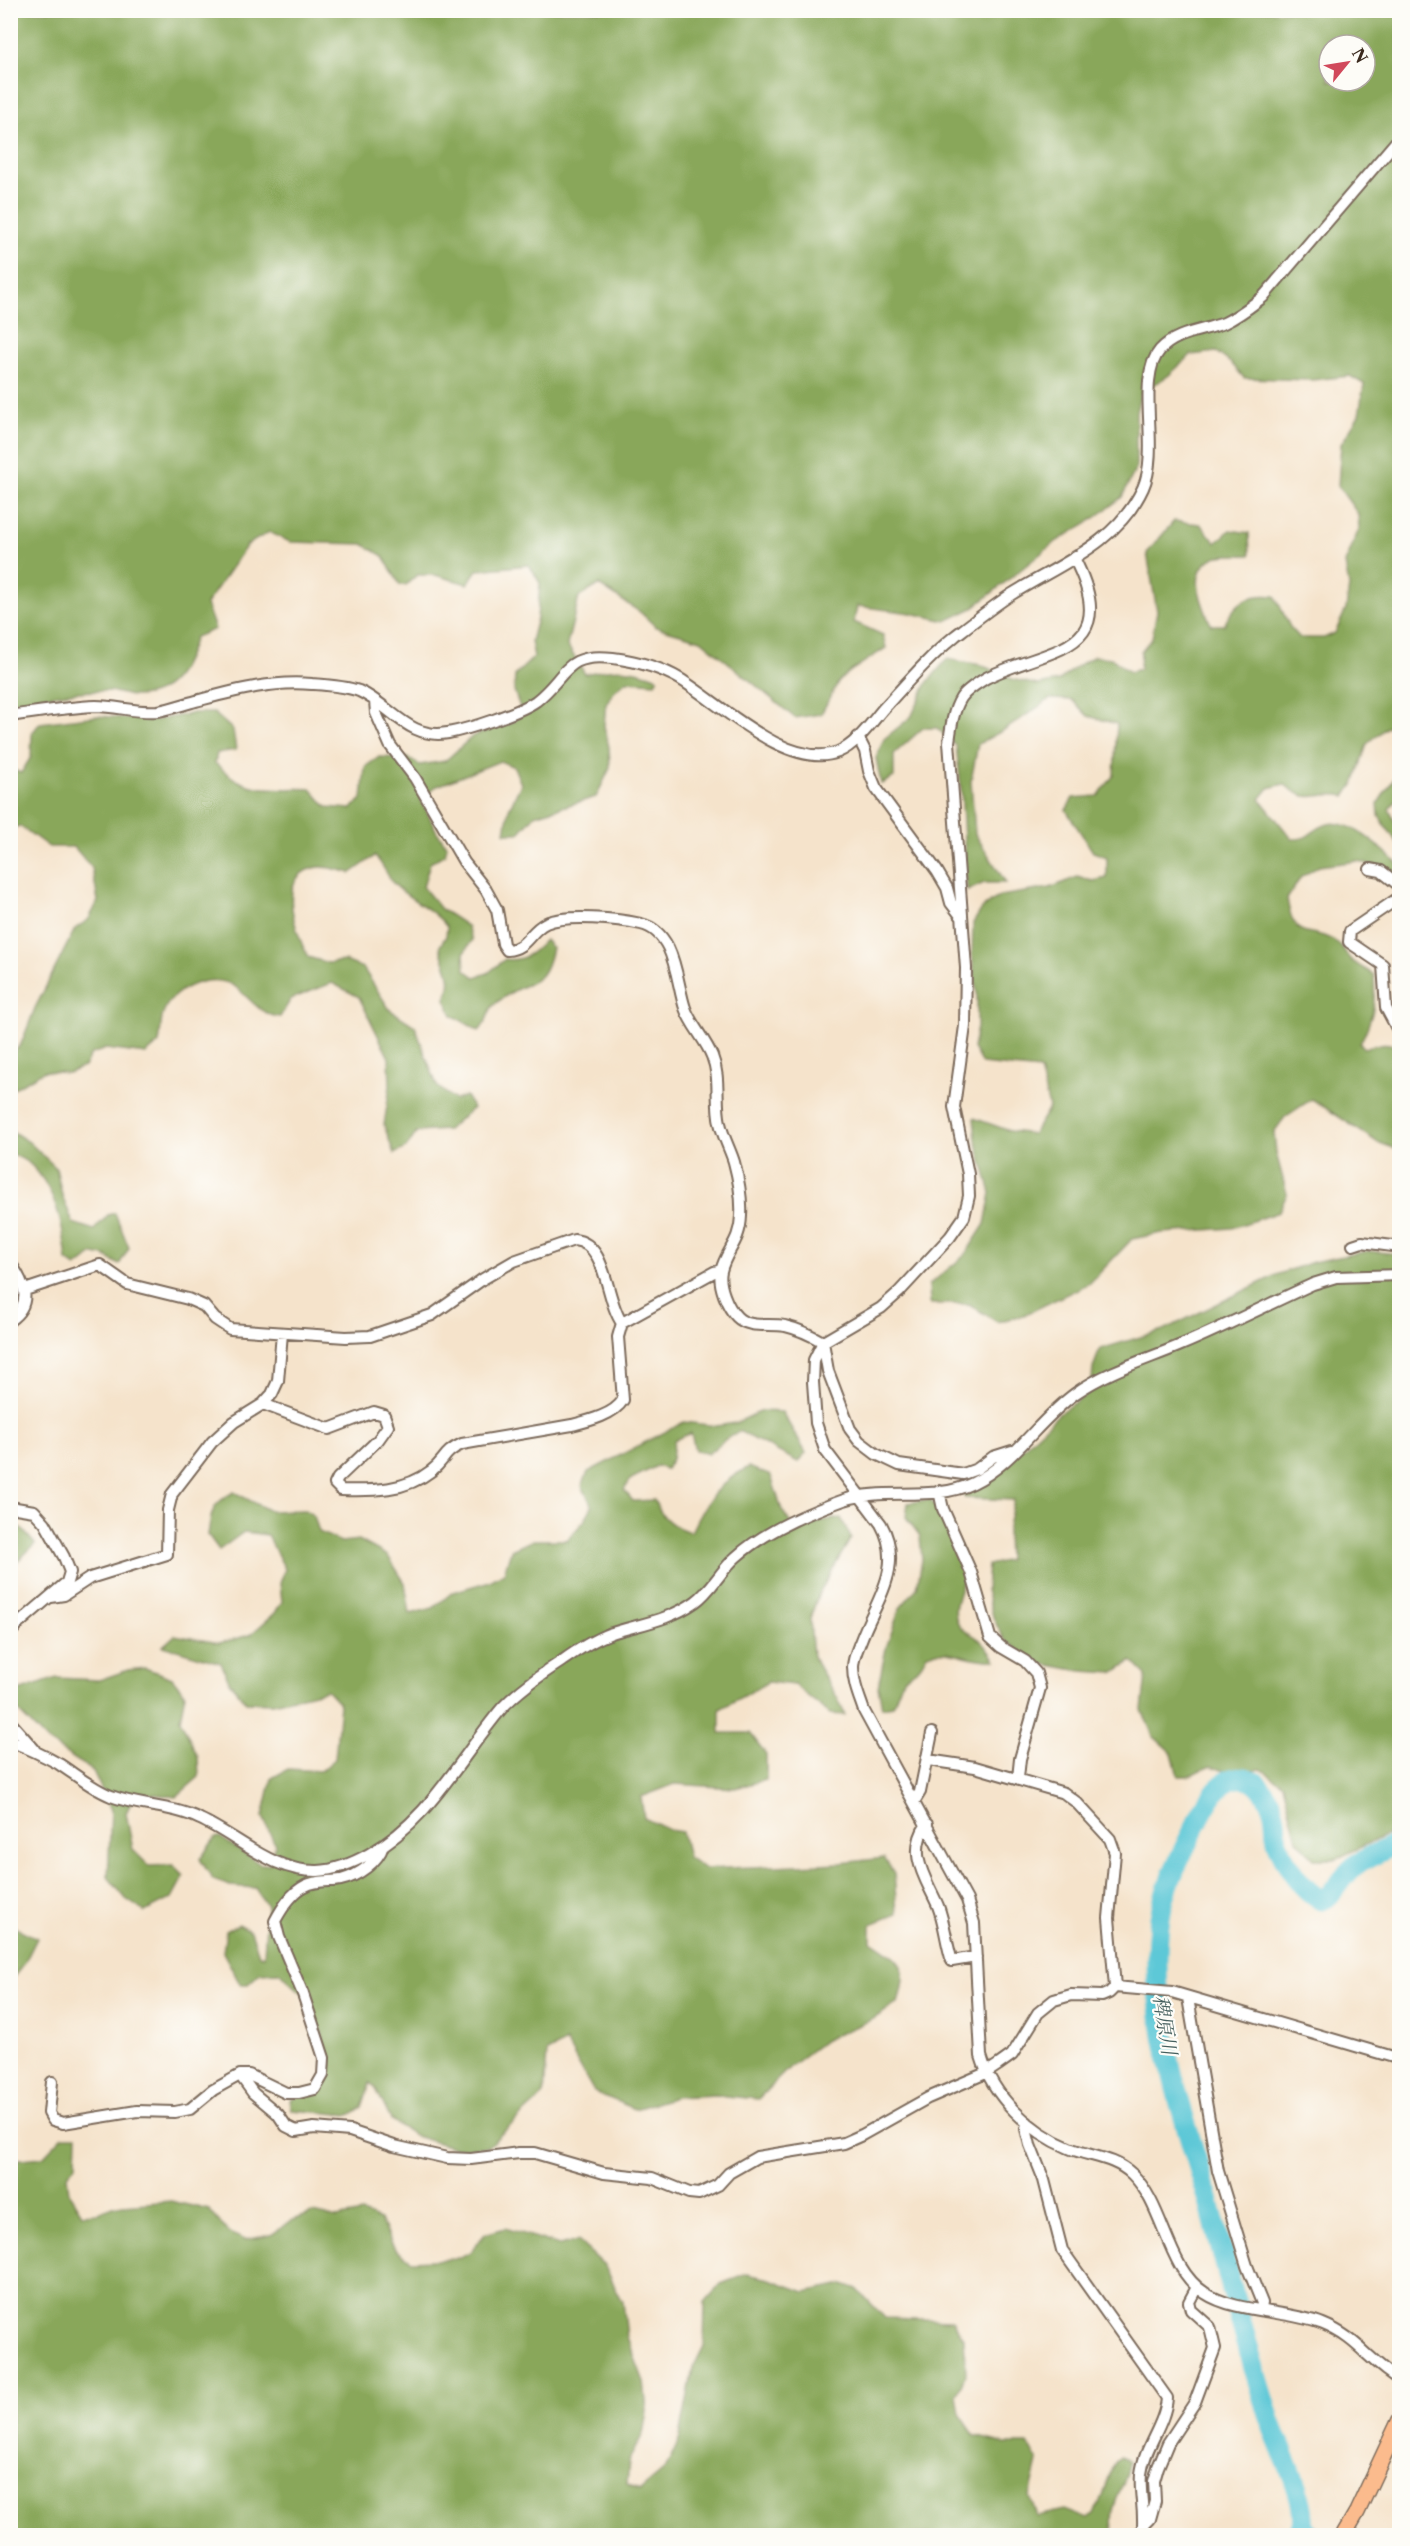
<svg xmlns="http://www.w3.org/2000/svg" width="1410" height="2546" viewBox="0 0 1410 2546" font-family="'Libre Caslon Text','Noto Serif JP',serif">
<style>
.forest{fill:#89a75a;stroke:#62683c;stroke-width:1.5;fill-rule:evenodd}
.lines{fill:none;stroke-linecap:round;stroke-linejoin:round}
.stream{stroke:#5dc8d7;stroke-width:4}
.river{stroke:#5dc8d7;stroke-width:21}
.minor-casing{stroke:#7c6b5b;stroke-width:14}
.primary-casing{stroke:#7c6b5b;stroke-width:18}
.minor{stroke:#fff;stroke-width:10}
.primary{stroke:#fbbb8d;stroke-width:15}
.labels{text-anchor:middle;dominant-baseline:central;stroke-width:4.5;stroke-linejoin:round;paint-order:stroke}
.water-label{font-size:20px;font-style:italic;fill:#47615f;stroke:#fdfcf7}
</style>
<rect width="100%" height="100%" fill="#fdfcf7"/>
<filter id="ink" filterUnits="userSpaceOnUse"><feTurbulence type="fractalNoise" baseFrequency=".0167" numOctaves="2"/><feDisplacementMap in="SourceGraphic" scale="12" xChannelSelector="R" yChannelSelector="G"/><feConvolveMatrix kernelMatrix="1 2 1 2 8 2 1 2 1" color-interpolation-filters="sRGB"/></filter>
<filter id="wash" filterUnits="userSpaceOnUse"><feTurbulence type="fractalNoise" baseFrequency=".008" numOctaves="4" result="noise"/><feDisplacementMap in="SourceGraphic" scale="24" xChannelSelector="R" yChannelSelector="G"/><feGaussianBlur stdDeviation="1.35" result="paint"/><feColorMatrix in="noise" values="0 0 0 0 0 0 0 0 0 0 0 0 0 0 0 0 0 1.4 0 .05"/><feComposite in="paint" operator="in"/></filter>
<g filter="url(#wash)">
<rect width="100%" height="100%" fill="#f5e3cb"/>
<!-- forest -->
<path class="forest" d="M11,11H1399V729L1387,727L1367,744L1354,784L1345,796C1315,790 1311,807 1284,784L1269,788L1260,799L1292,839C1312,839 1309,831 1325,825C1348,815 1384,850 1399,865V882L1383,868L1358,861L1319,866L1301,877L1287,899C1295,947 1310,923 1339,944C1344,948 1346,955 1350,959C1357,966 1367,969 1374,975C1376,1005 1373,1017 1360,1044L1364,1048C1378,1044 1387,1040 1399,1048V1150L1377,1142L1312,1099L1285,1117L1274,1132L1276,1153L1287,1194L1279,1212L1232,1228L1162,1233L1132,1239L1090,1283L1024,1315L997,1322L969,1304H930L929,1285L965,1255L985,1224L991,1193L976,1140L974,1118L1010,1131L1033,1134L1049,1108L1040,1070L982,1064L973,1048L977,1027V993L972,955L973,923L983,907L1000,896L1050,888L1077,877L1093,881L1107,878V857L1093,852L1066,810L1073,798L1098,796L1114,775L1117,724L1088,716L1072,700L1050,699L1009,727L978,744L971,781L975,834L1006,883H984L967,891L961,786L956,746L937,728H923L894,754V777L881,784L876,758L884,739L911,717L927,683L947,659L981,665L1012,679L1038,685L1059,681L1076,667L1094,656L1111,658L1130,672L1140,669L1141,651L1152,638L1157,611L1147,553L1174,521L1200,524L1216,543L1230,530L1249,533L1250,555C1240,556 1222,553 1213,558C1186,572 1203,605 1211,625H1224C1236,601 1249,593 1275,596L1290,627L1300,638H1324L1335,633L1346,609L1349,586L1345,563L1359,529L1358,514L1338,486L1341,444L1359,415L1364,384L1350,376L1312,380L1244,378L1232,364L1216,352L1191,355L1168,376L1141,392L1136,412V468L1122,497L1095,518L1054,543L973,608L946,621L911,613L857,606L854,622L883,635L886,648L852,670L839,681L821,714L795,718L701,640L656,627L640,612L599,585L579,597L567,645L585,674C612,667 632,667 658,678L655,683L627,681L615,690L606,704L604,726L609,747L610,768L596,797L535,815L519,833H505L509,809L521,784L514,767L500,761L435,787L421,800L437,832L447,846L445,854L430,863L423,887L441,909L467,926L472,940L464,953L465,970L475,977L488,973L505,959C523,962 533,953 545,940L552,948C543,990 531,977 503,998C500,1000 495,1003 492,1007C487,1015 487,1023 479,1031L452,1015L445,999C456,975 444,968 440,946L446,936L447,927C433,908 410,901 393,883C387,875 384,866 375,856L351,873C338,870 323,864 310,869C276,881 297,935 308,957L328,963L345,961L363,968L390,1010L415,1026L437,1086L455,1100L466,1096L473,1108L447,1130L417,1132L406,1148L394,1154L384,1125L390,1086L389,1058L359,997L332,983L291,999L280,1017C259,1015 250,997 234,986C212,972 173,987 164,1011C160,1020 161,1034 159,1043L146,1054L106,1049L91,1054L84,1067L68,1073L44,1071L11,1090V1055L21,1044L35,1008L75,929L89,919L98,901L92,868L74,847H49L20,826L11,828V769L21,773L31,757L32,733L40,723L97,716L156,720L194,713H214L233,730L236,750L217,753L215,763C222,769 229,776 237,780C258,793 288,787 311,789L327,807L351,809L362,799L365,767L379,757L407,758L420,765L445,761L473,736L513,722L522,713L514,691L515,675L534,657L531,641L537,618L540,583L529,565L477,570L467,584L435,575H417L406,585H400L383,556L363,544L290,542L269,532L247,545L206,604L215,629L195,637C185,668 171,697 134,696C125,696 116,691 107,691C75,690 42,696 11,703ZM1329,45H1365V81H1329Z
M1399,771V798L1389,809L1399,831V842L1397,843L1379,816L1378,803Z
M10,1130L29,1142L56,1168L62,1195L73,1223L94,1230L108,1215L115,1213L129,1248L119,1265L105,1256L93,1254L76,1267L67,1261C64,1228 56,1189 31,1165C26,1160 17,1157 11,1153Z
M1368,1251L1399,1254V1829L1336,1859H1314L1297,1840L1283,1784L1261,1769L1227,1772L1211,1766L1188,1776H1178L1172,1753L1153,1736L1142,1710L1146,1675L1132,1661L1113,1673L1081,1671L1038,1663L1005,1640L994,1620L986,1590L988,1565L1008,1560L1007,1531L1014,1500L965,1498L962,1492L990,1479L1062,1411L1091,1391L1093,1368L1100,1349L1164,1330L1276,1275L1313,1262Z
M761,1411L782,1412L806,1453L798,1462L739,1431L723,1441L708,1454L695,1450L691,1433L674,1440L672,1459L666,1469L657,1466L631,1479L624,1490L633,1501L654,1500C662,1518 672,1527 691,1532C705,1502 719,1482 749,1467L771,1476L782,1510L796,1532L821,1521L841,1518L851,1538L819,1593L810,1619L813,1657L838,1699L845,1715L830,1714L794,1685L768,1682L720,1709V1733H750L766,1754V1780L735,1788L675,1784L641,1797L644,1818L669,1830L682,1832L688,1857L705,1869L841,1863L884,1858L894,1873L897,1914L871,1924V1941C903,1963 909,1964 898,2003L873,2019L825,2040L792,2065L758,2099L715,2095L675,2097L635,2109L594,2092L566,2042L547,2052L544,2095L487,2147L455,2148L415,2136L391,2120L375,2087L370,2083L362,2107L350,2115L292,2110L290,2100L319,2088L330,2072L322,2033L310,2000L279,1972L260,1973L248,1984H240L223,1952L226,1931L239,1924L251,1931L259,1955L264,1956L267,1906L255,1888L230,1886L213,1880L200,1859L215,1838L220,1837L260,1864H269L275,1845L263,1817L272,1778L288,1769L321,1771L335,1759L340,1704L327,1690L273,1703L246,1702L230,1683L221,1663L163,1646L175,1635L219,1643L250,1635L275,1613L282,1602L280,1583L285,1569L267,1535L244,1532L219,1550L208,1535C211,1512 212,1503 234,1492L270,1511L305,1510L314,1516L319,1532L341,1542L359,1540L388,1556L405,1583L410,1614L433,1608L453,1592L490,1581L504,1573L511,1550L533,1540H567L585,1520L592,1506L582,1486L588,1472L684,1422L716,1426L736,1423Z
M930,1499C942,1518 961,1542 964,1565C967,1584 950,1603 957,1621C962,1633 973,1633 981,1641C987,1646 991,1654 996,1660C969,1662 950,1646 927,1654L919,1668L903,1679L893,1705L882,1707L878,1687L886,1648L900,1608L917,1588L922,1560L920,1536L906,1517L908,1503Z
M11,1525L21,1528L35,1544L13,1566L11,1574Z
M145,1668L172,1678L185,1694L180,1719L198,1757L199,1777L176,1797L136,1792L126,1813L133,1850L149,1866L173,1865L184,1876L172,1898L145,1912L126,1899L108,1877L111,1810L93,1771L47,1741L15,1708V1692L57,1678L99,1680L128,1670Z
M11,1920L16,1928L37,1938L24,1964L11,1980Z
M63,2136H77L76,2165L67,2175L69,2193L82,2214L97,2213L112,2206L171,2201L209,2210L228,2232L245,2240L271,2235L291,2221L312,2213L337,2218L362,2213L380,2220L395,2249L412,2261L455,2259L471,2252L485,2234L505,2228L559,2245L578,2241L604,2265L623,2302L627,2337L644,2382L647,2411L643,2434L629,2460L627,2484L640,2490L666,2468L680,2437L693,2368L704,2346L705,2302L721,2284L747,2274L770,2279L805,2292L843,2284L857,2289L885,2318L952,2320L964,2338L966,2373L957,2394L960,2414L975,2436L1005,2444H1028L1038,2462L1030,2496L1037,2516L1065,2510L1088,2519L1095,2515C1102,2499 1109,2466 1120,2457L1129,2461C1127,2491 1106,2501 1114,2535H11V2160L43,2157Z"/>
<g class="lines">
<!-- stream -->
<path class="stream" d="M1304,2519L1316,2528L1320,2536"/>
<!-- river -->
<path class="river" d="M1297,2536C1300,2530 1304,2523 1303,2517C1302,2489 1278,2445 1269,2417C1246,2346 1228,2274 1209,2202C1183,2111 1146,2015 1160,1918C1164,1889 1177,1863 1190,1837C1201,1816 1219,1766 1251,1780C1260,1783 1271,1801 1273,1810C1277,1821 1274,1833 1278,1844C1286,1865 1301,1889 1321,1900C1338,1893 1342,1874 1357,1864C1370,1856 1386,1849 1400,1842"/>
</g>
</g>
<g filter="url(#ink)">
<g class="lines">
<!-- minor casing -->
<g class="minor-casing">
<path id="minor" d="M1074,558C1124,655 1047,647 986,678C978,683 966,690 961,698C953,711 951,727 949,742L966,968L965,1026L954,1107L968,1174L969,1196L964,1217L950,1237L899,1292L881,1308L823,1342L814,1360L813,1382L816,1423L825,1450L881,1524C905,1567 876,1600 861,1640C858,1648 853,1658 853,1667C853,1683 859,1696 864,1711L967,1900L974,1923L981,2056C993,2097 1030,2132 1069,2148C1091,2157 1114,2157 1132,2174C1165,2206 1166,2268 1205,2293C1235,2313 1289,2310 1323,2324C1358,2338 1369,2362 1400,2380
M375,701L376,713L390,745L415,778L464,862L486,890L497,910L503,944L507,950C527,949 529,931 546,923C566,914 619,919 641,924C676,932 676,982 685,1008C691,1025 705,1039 712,1056C721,1078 715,1101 720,1123C723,1137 730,1149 734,1162C738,1177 742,1200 741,1216C740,1243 726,1250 721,1271C718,1285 727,1307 737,1317C749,1329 770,1323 785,1326C798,1329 811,1335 823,1342L828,1371L850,1429L859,1441L876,1454L899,1465L963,1474L977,1469L993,1457L1012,1451
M10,716C39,712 67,707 96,706C117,706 137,713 158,711C171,709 184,704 196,701C234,691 273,680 312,684C327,685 345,686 359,691C391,705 408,740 448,733C469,729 519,713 536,701C567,677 564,652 613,658C635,661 660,667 680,679C719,703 789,771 838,752C856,745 871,723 883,709C906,684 928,658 955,636C973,622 992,607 1012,594C1060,564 1117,544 1143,488C1161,448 1135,379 1160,350C1176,332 1203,331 1224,323C1239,316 1250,307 1263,297L1400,137
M858,737L865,751L869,771L876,788L937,871L947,888L951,903L961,916
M1370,869L1381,871L1400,886
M1400,897L1350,931L1349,942L1383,965L1386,1008L1400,1034
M1353,1245L1362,1242L1400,1247
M10,1263C24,1282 34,1303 10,1320
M25,1290L100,1265L127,1284L188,1299L204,1306L215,1319L230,1329L346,1337L370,1336L432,1315L483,1279L514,1261L574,1240C608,1243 605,1300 622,1323
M263,1404L329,1429L374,1412L384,1415L388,1426L378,1440L338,1478L335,1484L341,1490C372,1491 406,1491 431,1471C446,1460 442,1453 462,1444L572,1425C588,1421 614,1415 623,1400L618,1337L622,1323L714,1272L721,1270
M939,1491L943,1509L971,1572L990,1637L1001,1647L1025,1661L1036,1673L1040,1688L1020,1759L1018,1778
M10,1507L34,1511L45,1523L64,1557L70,1572L67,1582L18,1624L10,1633
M51,1597L64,1595L90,1578L167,1554L168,1510L172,1494L212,1442L234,1422L263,1404L272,1394L278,1381L282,1333
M10,1722L34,1749
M10,1741C28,1748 43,1755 59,1764C76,1775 93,1789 111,1796C140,1807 172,1805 200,1819C239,1837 272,1872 318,1871C337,1870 353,1863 369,1854C429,1821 459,1759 502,1708C519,1690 542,1674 562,1661C576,1651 593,1640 609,1634C639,1624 668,1621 695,1602C711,1591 721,1570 736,1557C765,1531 807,1513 844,1500C885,1487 935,1502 973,1483C1014,1463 1039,1419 1076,1393C1107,1371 1146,1360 1181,1345C1226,1326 1269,1304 1313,1284L1336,1277L1400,1275
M914,1802L920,1792L932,1733
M927,1824C906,1854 926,1878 938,1906C945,1924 946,1943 952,1961L976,1957
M1115,1987L1172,1992L1400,2059
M1188,1998L1218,2171L1247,2266L1262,2303L1261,2309
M240,2075L253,2093L278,2114L286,2126L296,2131L314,2128L350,2131L394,2146L447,2158L471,2159L519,2153H535L604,2173L652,2178L689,2193L699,2194L718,2185L729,2173L757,2157L844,2143L862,2135L928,2098L986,2073L998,2065L1012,2055L1038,2013L1054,2000L1071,1995L1102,1996L1109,1993L1115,1987L1109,1918L1115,1853L1110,1839L1076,1802L1064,1793L975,1767L928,1760
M52,2082L49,2113L53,2120L63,2123L137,2111L175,2112L190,2109L213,2090L240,2075H249L286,2093H299L315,2089L323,2075L324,2058L303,1994L279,1937L275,1921C282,1908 291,1893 305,1886C316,1880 329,1882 341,1880C358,1876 378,1862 383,1846
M1027,2122L1026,2129L1030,2145L1044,2180L1062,2250L1167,2398C1165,2425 1144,2447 1141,2474C1139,2494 1146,2514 1142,2536
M1144,2525L1150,2519L1155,2501L1154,2481L1158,2467L1168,2443L1195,2402L1215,2348L1210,2327L1191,2310L1189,2302L1197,2287"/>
</g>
<!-- primary casing -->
<g class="primary-casing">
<path id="primary" d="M1343,2536L1357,2512L1400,2420"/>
</g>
<!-- minor -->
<use href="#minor" class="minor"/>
<!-- primary -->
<use href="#primary" class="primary"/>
</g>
</g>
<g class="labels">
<!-- water labels -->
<g class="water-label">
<text transform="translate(1165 2025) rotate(81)">稗原川</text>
</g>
</g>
<!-- margin -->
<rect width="1410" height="2546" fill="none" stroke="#fdfcf7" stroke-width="36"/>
<!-- north arrow -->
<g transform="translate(1347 63) rotate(60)"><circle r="28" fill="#fdfcf7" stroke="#afa8a0" stroke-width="1.5"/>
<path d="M0-4.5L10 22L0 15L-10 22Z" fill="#d1495b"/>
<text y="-9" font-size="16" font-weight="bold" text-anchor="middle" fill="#3b2a1e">N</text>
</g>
</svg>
